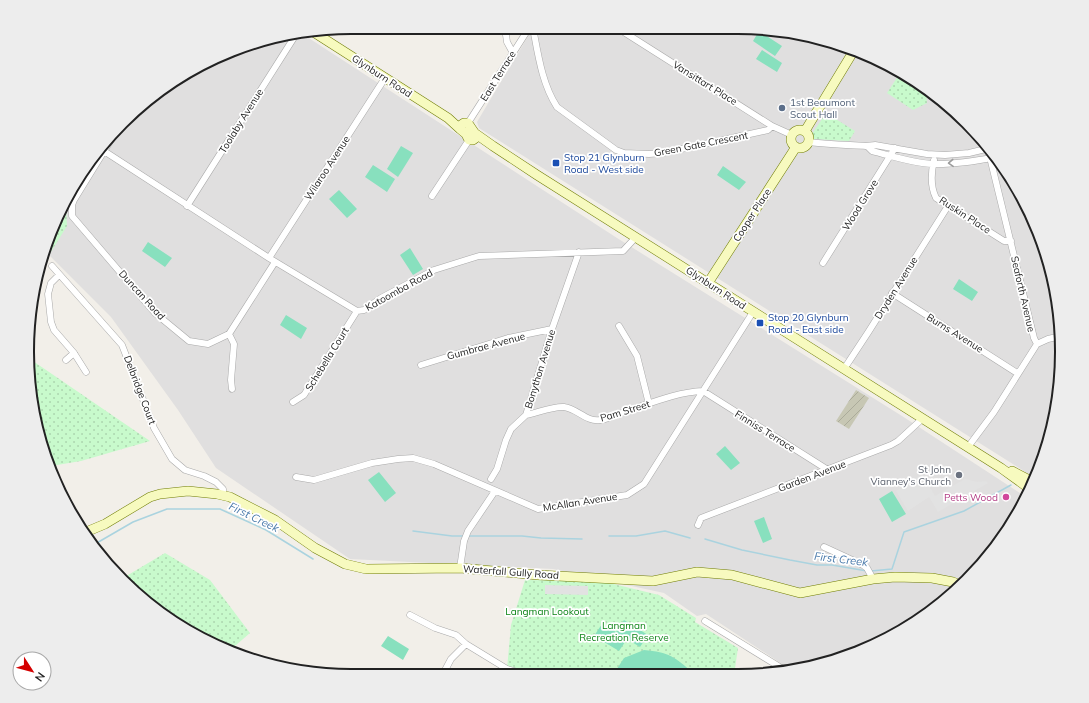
<svg xmlns="http://www.w3.org/2000/svg" width="1089" height="703" viewBox="0 0 1089 703" font-family="Mulish,sans-serif">
<style>
.residential{fill:#e0dfdf}
.construction{fill:url(#construction-furrows)}
.park{fill:url(#park-dots)}
.pitch{fill:#88e0be}
.parking{fill:#e2e2e2}
.lines{fill:none;stroke-linecap:round;stroke-linejoin:round}
.stream{stroke:#aad3df;stroke-width:1.5}
.street-casing{stroke:#a9a9a9;stroke-width:7}
.secondary-casing{stroke:#707d05;stroke-width:10}
.street{stroke:#fff;stroke-width:6}
.secondary{stroke:#f7fabf;stroke-width:9}
.oneway{stroke:#9c9c9c}
.service-dot{fill:#5c6f8a;stroke:#fff;stroke-width:1.5}
.transit-dot{fill:#1a4fb4;stroke:#fff;stroke-width:1.5}
.worship-dot{fill:#6b7280;stroke:#fff;stroke-width:1.5}
.hotel-dot{fill:#d1479c;stroke:#fff;stroke-width:1.5}
.labels{text-anchor:middle;dominant-baseline:central;stroke-width:3.5;stroke-linejoin:round;paint-order:stroke}
.street-label{font-size:10px;fill:#222;stroke:#fff}
.service-label{font-size:10px;fill:#4e5e75;stroke:#fff;text-anchor:start}
.transit-label{font-size:10px;fill:#164399;stroke:#fff;text-anchor:start}
.worship-label{font-size:10px;fill:#5b616d;stroke:#fff;text-anchor:end}
.hotel-label{font-size:10px;fill:#b23c85;stroke:#fff;text-anchor:end}
.park-label{font-size:10px;fill:#0c8416;stroke:#fff}
.water-label{font-size:11px;font-style:italic;fill:#4a7aab;stroke:#fff}
.rim{fill:none;stroke:#222;stroke-width:2}
</style>
<defs>
<pattern id="construction-furrows" width="10" height="10" patternUnits="userSpaceOnUse"><rect width="10" height="10" fill="#c7c7b4"/><path d="M-1 1l2-2M0 10L10 0M9 11l2-2" fill="none" stroke="#abab9a"/></pattern>
<pattern id="park-dots" width="8" height="8" patternUnits="userSpaceOnUse"><rect width="8" height="8" fill="#c8facc"/><path d="M2 2h.1M6 6h.1" fill="none" stroke="#acd6af" stroke-width="1.8" stroke-linecap="round"/></pattern>
</defs>
<rect width="100%" height="100%" fill="#f2efe9"/>
<!-- residential -->
<path class="residential" d="M533,28L780,30L881,60L951,107L995,154L1028,208L1051,267L1061,330L1059,394L1045,456L1035,478L479,128L477,122Z
M304,35L617,238L902,416L1026,497L1019,514L982,565L935,609L881,643L822,665L809,667L782,664L706,614L697,616L664,593L553,569L350,559L216,468L178,410L111,317L49,255L44,248L94,154L171,82L247,44Z"/>
<!-- construction -->
<path class="construction" d="M856,390L869,398L849,429L836,421Z"/>
<!-- park -->
<path class="park" d="M900,73L926,91L927,103L913,110L887,93Z
M826,113L855,131L849,141L814,139L810,137Z
M66,206L67,226L49,255L41,265L44,247Z
M30,359L150,441L81,461L51,466L38,435Z
M165,553L210,580L250,633L228,652L227,651L138,596L123,578Z
M525,580L601,581L659,595L696,618L695,622L738,648L734,675L528,674L507,669L511,625Z"/>
<!-- pitch -->
<path class="pitch" d="M759,31L782,46L775,56L753,41Z
M762,50L782,63L777,72L756,59Z
M401,146L413,153L398,177L387,169Z
M373,165L395,179L387,192L365,177Z
M723,166L746,182L739,190L717,175Z
M339,190L357,209L347,218L329,199Z
M148,242L172,258L165,267L142,251Z
M410,248L423,269L413,275L400,255Z
M959,279L978,292L972,301L953,289Z
M286,315L307,328L301,339L280,325Z
M725,446L740,463L731,470L716,454Z
M379,472L396,493L385,502L368,480Z
M892,491L906,514L892,522L879,499Z
M764,517L772,539L763,543L754,521Z
M624,620L648,635L640,647L627,639L619,651L594,636L602,624L616,632Z
M388,636L409,649L403,660L381,646Z
M644,650C669,652 675,657 693,673L694,675H613L624,658Z"/>
<!-- parking -->
<path class="parking" d="M922,474L935,496L965,479L978,482L986,481L988,483L938,512L929,497L908,511L896,491Z
M545,585L588,586V595L545,594Z"/>
<g class="lines">
<!-- stream -->
<path class="stream" d="M1029,476L1036,475
M413,531L452,536H463
M469,536H522L541,538L582,539
M609,536H636L665,531L690,538
M705,539L742,550L790,560L817,565H832L867,571
M95,544L133,522L167,509H220L266,530L313,559
M871,571L892,569L904,532L964,511L1011,485"/>
<!-- street casing -->
<g class="street-casing">
<path id="street" d="M505,28L507,42L513,53
M533,28C538,54 542,84 557,107L616,150L624,153L649,154L663,153L768,130L772,126
M619,29L772,126L792,135
M468,123L529,28
M114,135L74,200L72,205V216L155,313L189,341L208,344L229,334L275,262
M808,142C827,144 847,145 866,146C869,146 872,145 875,145L927,154L945,155L969,153L990,148
M868,147L872,151C892,156 912,163 932,164C954,165 976,161 997,157
M104,151L269,258L357,311L364,310L381,298L434,270L479,256L623,251L636,237
M934,160C931,173 930,186 936,198L1004,241H1011
M432,196L469,140
M187,206L295,36
M269,258L385,78
M823,263L895,148
M52,266L122,345L154,428L172,459L185,470L204,476L216,482L223,489V495
M59,275L51,283L48,294L51,322L54,330L74,353L86,372
M892,293L1017,373
M619,326L637,356L649,404
M229,334L234,344L231,380L232,389
M1037,344L1048,339L1061,336
M66,360L74,353
M421,365L508,338L552,329
M844,369L869,331L948,206
M293,402L304,395L357,311
M526,415C537,413 553,406 564,407C578,409 586,422 600,420C609,419 618,414 627,411C651,403 677,392 703,391L828,470
M968,447L994,412L1037,344L1034,338L987,145
M296,477L314,480L372,463L398,459L413,458L434,464L538,509L627,495L644,484L753,312
M491,479L497,469L506,440L511,429L526,415L552,329L579,252
M698,525L701,518L891,445L898,441L922,419
M824,547L863,565L867,568L873,579
M460,568L464,541L468,531L495,491
M410,615L435,628L456,635L466,644L507,669L525,674
M705,621L783,669L791,670
M443,674L451,659L466,644"/>
</g>
<!-- secondary casing -->
<g class="secondary-casing">
<path id="secondary" d="M315,33L448,118L460,129
M464,123H468C470,127 476,134 477,137L473,140H469L466,134L460,129L461,125Z
M791 139a9 9 0 1 1 18 0a9 9 0 1 1-18 0Z
M805,131L853,52
M476,134L493,146L537,175L1001,468L1030,489
M708,283L796,147
M1012,471L1033,482
M86,532L105,524L150,497L160,494L188,491L217,494L230,497L275,520L315,548L345,564L366,569L460,568L538,575L653,581L697,572L732,575L800,593L873,579L895,577L932,578L953,582L960,585"/>
</g>
<!-- street -->
<use href="#street" class="street"/>
<!-- secondary -->
<use href="#secondary" class="secondary"/>
</g>
<!-- one-way arrows -->
<defs><path id="oneway-chevron" d="M-2-3.5L2.5 0L-2 3.5" fill="none" stroke-width="1.6" stroke-linecap="round" stroke-linejoin="round"/></defs>
<use class="oneway" href="#oneway-chevron" transform="translate(951 163) rotate(177)"/>
<!-- markers -->
<circle class="service-dot" cx="782" cy="108" r="4"/>
<g class="transit-dot">
<rect x="552" y="159" width="8" height="8" rx="2"/>
<rect x="756" y="319" width="8" height="8" rx="2"/>
</g>
<circle class="worship-dot" cx="959" cy="475" r="4"/>
<circle class="hotel-dot" cx="1006" cy="497" r="4"/>
<g class="labels">
<!-- street labels -->
<g class="street-label">
<text transform="translate(382 76) rotate(33)">Glynburn Road</text>
<text transform="translate(498 76) rotate(-58)">East Terrace</text>
<text transform="translate(705 83) rotate(32)">Vansittart Place</text>
<text transform="translate(241 121) rotate(-58)">Toolaby Avenue</text>
<text transform="translate(701 144) rotate(-11)">Green Gate Crescent</text>
<text transform="translate(327 168) rotate(-57)">Wilaroo Avenue</text>
<text transform="translate(860 205) rotate(-58)">Wood Grove</text>
<text transform="translate(752 215) rotate(-57)">Cooper Place</text>
<text transform="translate(965 215) rotate(33)">Ruskin Place</text>
<text transform="translate(716 288) rotate(33)">Glynburn Road</text>
<text transform="translate(896 288) rotate(-58)">Dryden Avenue</text>
<text transform="translate(399 290) rotate(-29)">Katoomba Road</text>
<text transform="translate(1023 294) rotate(77)">Seaforth Avenue</text>
<text transform="translate(142 295) rotate(48)">Duncan Road</text>
<text transform="translate(955 333) rotate(32)">Burns Avenue</text>
<text transform="translate(486 346) rotate(-15)">Gumbrae Avenue</text>
<text transform="translate(327 359) rotate(-58)">Schebella Court</text>
<text transform="translate(540 369) rotate(-73)">Bonython Avenue</text>
<text transform="translate(140 390) rotate(69)">Delbridge Court</text>
<text transform="translate(625 411) rotate(-17)">Pam Street</text>
<text transform="translate(765 431) rotate(32)">Finniss Terrace</text>
<text transform="translate(812 476) rotate(-21)">Garden Avenue</text>
<text transform="translate(580 502) rotate(-9)">McAllan Avenue</text>
<text transform="translate(511 572) rotate(4)">Waterfall Gully Road</text>
</g>
<!-- service labels -->
<g class="service-label">
<text x="790" y="102">1st Beaumont<tspan x="790" dy="12">Scout Hall</tspan></text>
</g>
<!-- transit labels -->
<g class="transit-label">
<text x="564" y="157">Stop 21 Glynburn<tspan x="564" dy="12">Road - West side</tspan></text>
<text x="768" y="317">Stop 20 Glynburn<tspan x="768" dy="12">Road - East side</tspan></text>
</g>
<!-- worship labels -->
<g class="worship-label">
<text x="951" y="469">St John<tspan x="951" dy="12">Vianney's Church</tspan></text>
</g>
<!-- hotel labels -->
<g class="hotel-label">
<text x="998" y="497">Petts Wood</text>
</g>
<!-- park labels -->
<g class="park-label">
<text x="547" y="611">Langman Lookout</text>
<text x="624" y="625">Langman<tspan x="624" dy="12">Recreation Reserve</tspan></text>
</g>
<!-- water labels -->
<g class="water-label">
<text transform="translate(254 517) rotate(26)">First Creek</text>
<text transform="translate(841 559) rotate(7)">First Creek</text>
</g>
</g>
<!-- crop -->
<path d="M0 0H1089V703H0ZM351 34H738A317 317 0 0 1 1055 351V352A317 317 0 0 1 738 669H351A317 317 0 0 1 34 352V351A317 317 0 0 1 351 34Z" fill="#ededed" fill-rule="evenodd"/>
<path class="rim" d="M351 34H738A317 317 0 0 1 1055 351V352A317 317 0 0 1 738 669H351A317 317 0 0 1 34 352V351A317 317 0 0 1 351 34Z"/>
<!-- north arrow -->
<g transform="translate(32 671) rotate(126)"><circle r="19" fill="#ffffff" stroke="#a7a7a7"/>
<path d="M0-3L7 15L0 10L-7 15Z" fill="#d40000"/>
<text y="-6" font-size="11" font-weight="bold" text-anchor="middle" fill="#222222">N</text>
</g>
</svg>
